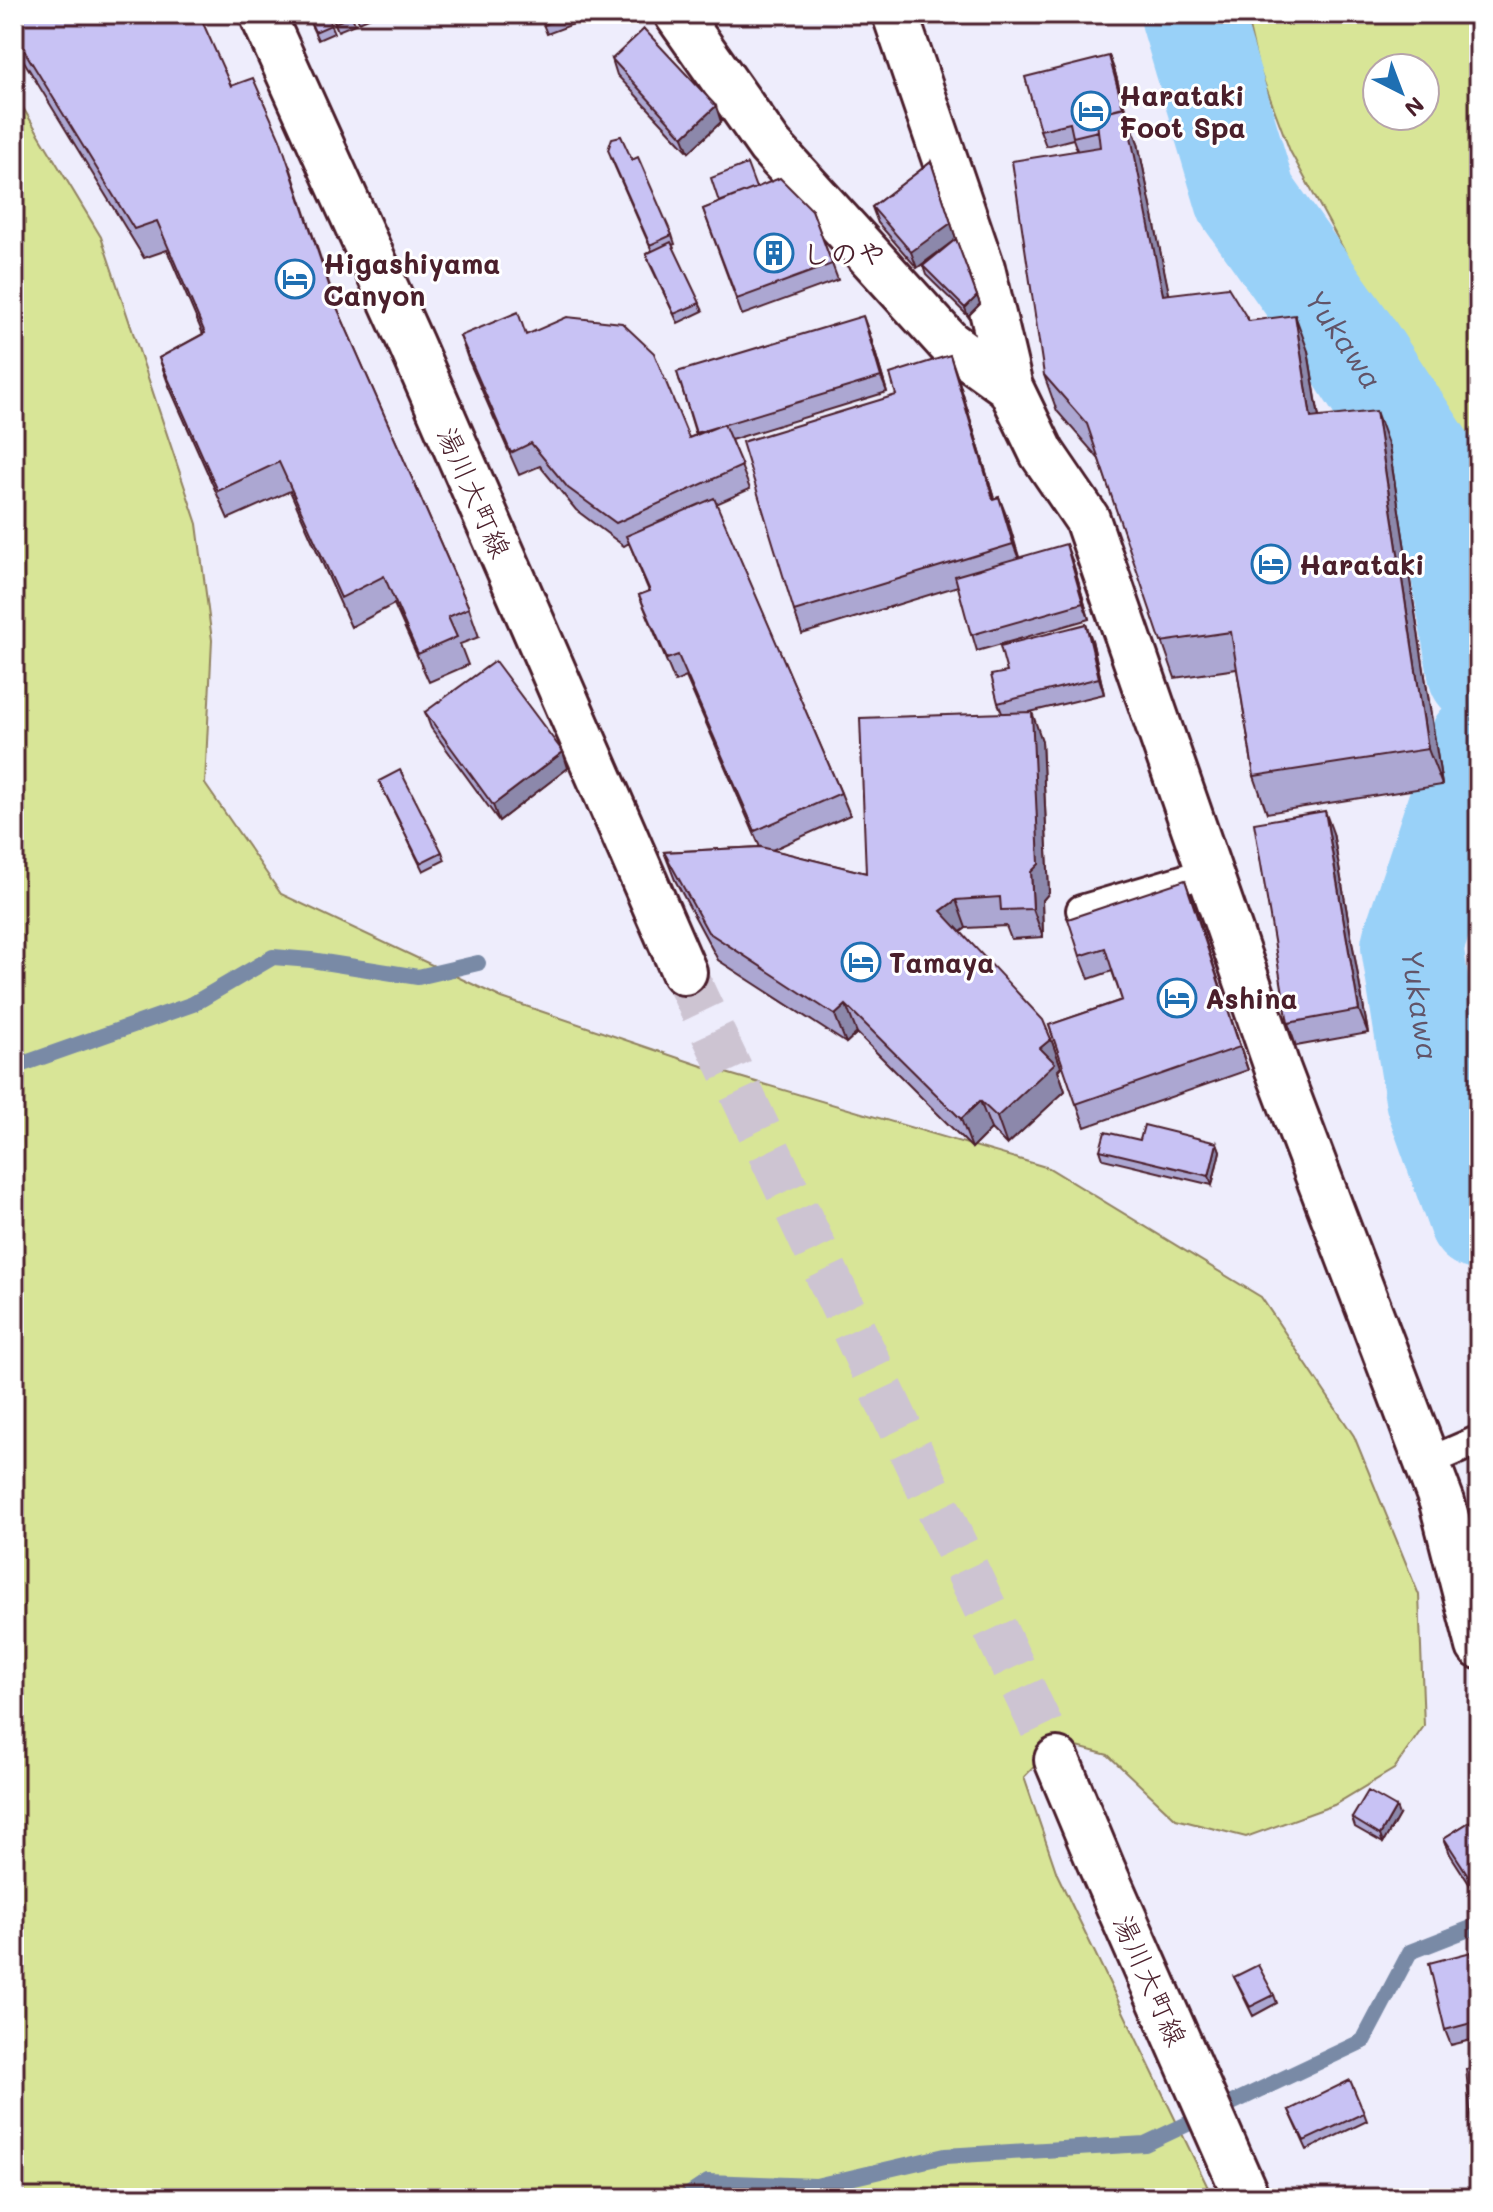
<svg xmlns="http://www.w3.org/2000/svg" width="1493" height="2212" viewBox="0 0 1493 2212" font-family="Mali,'Klee One',sans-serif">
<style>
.green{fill:#d8e597;stroke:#918261;stroke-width:2;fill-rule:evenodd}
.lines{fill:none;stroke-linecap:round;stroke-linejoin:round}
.stream{stroke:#798aa6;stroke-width:16}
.river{stroke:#99d1f8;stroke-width:102}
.secondary-tunnel{stroke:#cdc4d2;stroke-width:44;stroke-dasharray:44 22;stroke-linecap:butt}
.lane-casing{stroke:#4a1f2b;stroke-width:34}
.street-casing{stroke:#4a1f2b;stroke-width:50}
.secondary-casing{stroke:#4a1f2b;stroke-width:50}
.lane{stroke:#fff;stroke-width:28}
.street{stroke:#fff;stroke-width:44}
.secondary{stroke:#fff;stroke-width:44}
.wall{fill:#aca7d2;stroke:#4a1f2b;stroke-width:2}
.shaded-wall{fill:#8c88ab;stroke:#4a1f2b;stroke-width:2}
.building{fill:#c8c2f4;stroke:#4a1f2b;stroke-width:2}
.labels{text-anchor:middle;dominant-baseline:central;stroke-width:6;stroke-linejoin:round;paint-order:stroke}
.poi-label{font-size:28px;font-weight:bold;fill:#4a1f2b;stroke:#fff;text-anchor:start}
.street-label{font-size:28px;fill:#4a1f2b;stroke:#fff}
.water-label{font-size:30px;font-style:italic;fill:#625468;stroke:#fff}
</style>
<rect width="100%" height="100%" fill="#eeedfc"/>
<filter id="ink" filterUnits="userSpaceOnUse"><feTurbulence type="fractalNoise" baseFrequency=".0125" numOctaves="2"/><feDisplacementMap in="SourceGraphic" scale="16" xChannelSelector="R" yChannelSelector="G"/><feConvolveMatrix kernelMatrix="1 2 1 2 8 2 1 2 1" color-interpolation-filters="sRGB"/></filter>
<g filter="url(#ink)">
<!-- green -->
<path class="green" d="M1246,14H1479V470L1351,263L1290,151L1258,66ZM1377,68H1425V116H1377Z
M14,93L101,237L197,524L212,640L205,784L281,894L502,998L702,1066L1049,1168L1261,1297L1354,1436L1419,1595L1424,1726L1394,1769L1334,1805L1246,1837L1176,1819L1108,1755L1058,1742L1024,1777L1057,1874L1213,2198H14Z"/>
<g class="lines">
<!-- stream -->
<path class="stream" d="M14,1067L193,1004L273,957L311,960L418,977L478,963
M684,2198L708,2182L816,2186L945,2156L1145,2144L1363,2041L1410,1952L1479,1925"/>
<!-- river -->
<g class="river">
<path id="s1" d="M1191,14L1246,199L1347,341L1428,465L1458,550L1479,673"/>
<path id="s2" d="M1479,744L1412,946L1436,1098L1479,1219"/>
</g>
<!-- secondary-tunnel -->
<path class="secondary-tunnel" d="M684,972L1057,1760"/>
<!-- lane casing -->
<g class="lane-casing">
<path id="lane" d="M1081,910L1209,872
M1428,1462L1479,1440"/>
</g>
<!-- street casing -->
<g class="street-casing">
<path id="street" d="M677,14L770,146L949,343L1010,387L1042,453L1087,519L1278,1070L1442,1502L1479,1646
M895,14L982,268L1010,387"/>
</g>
<!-- secondary casing -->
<g class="secondary-casing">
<path id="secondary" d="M262,14L411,344L684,972
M1057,1760L1102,1868L1247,2198"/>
</g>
<!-- lane -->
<use href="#lane" class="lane"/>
<!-- street -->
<use href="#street" class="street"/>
<!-- secondary -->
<use href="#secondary" class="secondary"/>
</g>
<!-- wall -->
<path class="wall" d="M14,14L231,86L290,167L338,310L469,608L479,637L460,644L468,665L429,682L394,604L351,627L290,491L228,519L169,386L159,358L203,334L167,250L144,258L14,45Z
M306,14H326L334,33L318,40Z
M331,14H351L355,24L338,31Z
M356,14H376V15L359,22Z
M393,14H405L395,18Z
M539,14H591L592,17L547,34Z
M1109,56L1115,72L1124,107L1138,143L1169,295L1249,321L1308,351L1319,417L1389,447L1442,785L1267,813L1254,776L1237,669L1175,678L1099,459L1057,411L1044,375L1077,150L1073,139L1046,146L1040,130Z
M612,59L721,122L689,152L617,75Z
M611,158L632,160L672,235L675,244L672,245L703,311L678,323L649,262L646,254L652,251Z
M931,162L956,239L917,268L878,223L872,207Z
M756,188L812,210L838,280L742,315L703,209Z
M956,239L980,304L968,316L926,275L923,266Z
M869,332L887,392L731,440L750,489L716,504L841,793L850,815L772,850L866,873L1002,713L998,703L1007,672L1092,640L1104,694L1030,712L1042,741L1049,893L1042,901L1043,937L1011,939L1006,926L966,928L961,932L1051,1039L1061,1067L1058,1070L1065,1091L1007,1145L991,1129L972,1148L857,1033L846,1043L718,960L675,880L664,852L760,847L686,677L675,682L639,595L649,591L629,543L624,546L576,510L540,466L519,475L468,359L460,336L526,335L689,438L696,435L677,372Z
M958,378L994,499L999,497L1019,558L1072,560L1089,619L977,651L958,586L802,634L794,611Z
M425,712L563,752L568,768L499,821L431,728Z
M379,781L442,852L445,860L423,871Z
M1333,833L1368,1033L1296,1046L1288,1023Z
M1193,903L1248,1070L1085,1127L1049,1025L1122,1000L1112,971L1089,979L1080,956Z
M1140,1140L1217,1143L1220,1151L1212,1185L1103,1159L1100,1150Z
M1399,1815L1383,1843L1355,1827L1352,1818Z
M1479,1816V1899L1450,1854L1444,1838Z
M1479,1950V2038L1451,2045L1445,2030Z
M1234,1977L1274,1995L1277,2003L1253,2016Z
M1479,2068V2146H1478L1472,2130Z
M1289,2110L1364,2113L1367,2121L1307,2150Z"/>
<!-- shaded-wall -->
<path class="shaded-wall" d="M1109,56L1115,72L1128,120L1125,107L1138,143L1177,332L1163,295Z
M716,106L721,122L689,152L683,137Z
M931,162L956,239L917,268L911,252Z
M977,296L980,304L968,316L965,308Z
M1295,315L1308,351L1325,455L1311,418Z
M863,316L869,332L887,392L881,377Z
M950,355L958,378L1001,522L993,499Z
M1376,411L1389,447L1442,785L1428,749Z
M999,497L1008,520L1022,567L1013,544Z
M1066,544L1072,560L1089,619L1083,603Z
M1086,624L1092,640L1104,694L1099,678Z
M1032,712L1042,741L1049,893L1042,901L1043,937L1033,909L1031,872Z
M563,752L568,768L499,821L493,805Z
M1325,811L1333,833L1368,1033L1359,1010Z
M1185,880L1193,903L1248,1070L1240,1047Z
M956,900L966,928L951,939L941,911Z
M846,1005L857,1033L846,1043L835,1015Z
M1051,1039L1061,1067L1058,1070L1065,1091L1007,1145L997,1117L1040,1048Z
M980,1101L991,1129L972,1148L961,1119Z
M1217,1143L1220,1151L1212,1185L1209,1176Z
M1396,1807L1399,1815L1383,1843L1380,1835Z"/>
<!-- building -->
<path class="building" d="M14,14H199L231,86L253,78L280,139L335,303L469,608L448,617L457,637L418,654L384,576L341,598L279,462L218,491L159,358L205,333L157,221L134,229L14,34Z
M307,14H326L331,25L315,32Z
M332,14H351L352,16L335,23Z
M539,14H574L544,25Z
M644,29L716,106L683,137L612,59Z
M1109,56L1123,107L1096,114L1098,131L1073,137L1070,123L1040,130L1025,77Z
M1125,107L1163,295L1228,287L1249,321L1295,315L1311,418L1376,411L1428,749L1254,776L1231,632L1161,642L1087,424L1044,375L1012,161L1100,147L1096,114Z
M621,136L632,160L638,157L672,235L650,245L608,150L612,138Z
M931,162L951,223L911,252L872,207Z
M747,164L756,188L719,202L711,178Z
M780,178L812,210L832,264L737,299L703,209Z
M956,239L977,296L965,308L923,266Z
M671,242L700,303L674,314L646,254Z
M518,312L526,335L567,317L622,323L654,353L689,438L724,424L742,466L616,523L568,488L531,443L511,453L460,336Z
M863,316L881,377L696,433L677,372Z
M950,355L993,499L999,497L1013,544L794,611L742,442L896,395L890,374Z
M714,498L841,793L755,831L678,655L667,659L639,595L650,591L626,536Z
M1066,544L1083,603L971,635L955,576Z
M1086,624L1099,678L998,703L991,675L1007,672L1000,646Z
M495,661L563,752L493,805L425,712Z
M1032,712L1039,864L1031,872L1033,909L1001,910L1000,897L956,900L941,911L1043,1020L1051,1039L1040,1048L1055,1063L997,1117L980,1101L961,1119L846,1005L835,1015L708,932L664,852L761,847L866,873L860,718Z
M400,770L442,852L420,863L379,781Z
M1325,811L1359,1010L1288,1023L1254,823Z
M1185,880L1240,1047L1076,1104L1049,1025L1122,1000L1105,948L1080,956L1068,919Z
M1144,1125L1217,1143L1209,1176L1100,1150L1105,1132L1140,1140Z
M1368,1791L1396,1807L1380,1835L1352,1818Z
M1479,1816V1892L1444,1838Z
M1479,1950V2021L1445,2030L1429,1963Z
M1258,1965L1274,1995L1250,2007L1234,1977Z
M1479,2068V2129L1472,2130L1466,2069Z
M1350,2080L1364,2113L1304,2141L1289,2110Z"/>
</g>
<!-- icons -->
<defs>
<g id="hotel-ring" transform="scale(2)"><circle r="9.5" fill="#fff" stroke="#1f6fb2" stroke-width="1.5"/><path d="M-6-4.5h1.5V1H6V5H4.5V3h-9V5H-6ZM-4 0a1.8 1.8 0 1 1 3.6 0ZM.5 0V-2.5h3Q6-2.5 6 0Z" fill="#1f6fb2"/></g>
<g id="building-ring" transform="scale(2)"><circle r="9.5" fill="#fff" stroke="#1f6fb2" stroke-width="1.5"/><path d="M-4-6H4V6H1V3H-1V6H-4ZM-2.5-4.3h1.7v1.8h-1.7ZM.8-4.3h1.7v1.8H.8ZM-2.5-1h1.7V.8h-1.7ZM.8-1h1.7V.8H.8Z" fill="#1f6fb2"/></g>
</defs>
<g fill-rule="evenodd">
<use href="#hotel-ring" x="1091" y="111"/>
<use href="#building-ring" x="774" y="253"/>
<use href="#hotel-ring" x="295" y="279"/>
<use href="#hotel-ring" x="1271" y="564"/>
<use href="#hotel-ring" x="861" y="962"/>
<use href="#hotel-ring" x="1177" y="998"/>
</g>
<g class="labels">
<!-- poi labels -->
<g class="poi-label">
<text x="1119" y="95">Harataki<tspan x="1119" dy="32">Foot Spa</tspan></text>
<text x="802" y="253">しのや</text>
<text x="323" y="263">Higashiyama<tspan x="323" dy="32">Canyon</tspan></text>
<text x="1299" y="564">Harataki</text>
<text x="889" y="962">Tamaya</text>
<text x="1205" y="998">Ashina</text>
</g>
<!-- street labels -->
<g class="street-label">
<text transform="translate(475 492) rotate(66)">湯川大町線</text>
<text transform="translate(1151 1980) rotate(66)">湯川大町線</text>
</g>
<!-- water labels -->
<g class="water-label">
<text stroke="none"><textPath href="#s1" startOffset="364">Yukawa</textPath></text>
<text stroke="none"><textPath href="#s2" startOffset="272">Yukawa</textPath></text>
</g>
</g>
<!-- margin -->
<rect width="1493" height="2212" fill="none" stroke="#fff" stroke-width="48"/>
<rect x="24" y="24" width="1445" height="2164" fill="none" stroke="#4a1f2b" stroke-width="3" filter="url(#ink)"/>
<!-- north arrow -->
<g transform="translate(1401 92) rotate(138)"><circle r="38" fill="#ffffff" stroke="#b7a5aa" stroke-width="2"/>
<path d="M0-6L14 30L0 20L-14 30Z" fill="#1f6fb2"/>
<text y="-12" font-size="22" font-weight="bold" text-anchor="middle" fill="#4a1f2b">N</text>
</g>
</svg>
